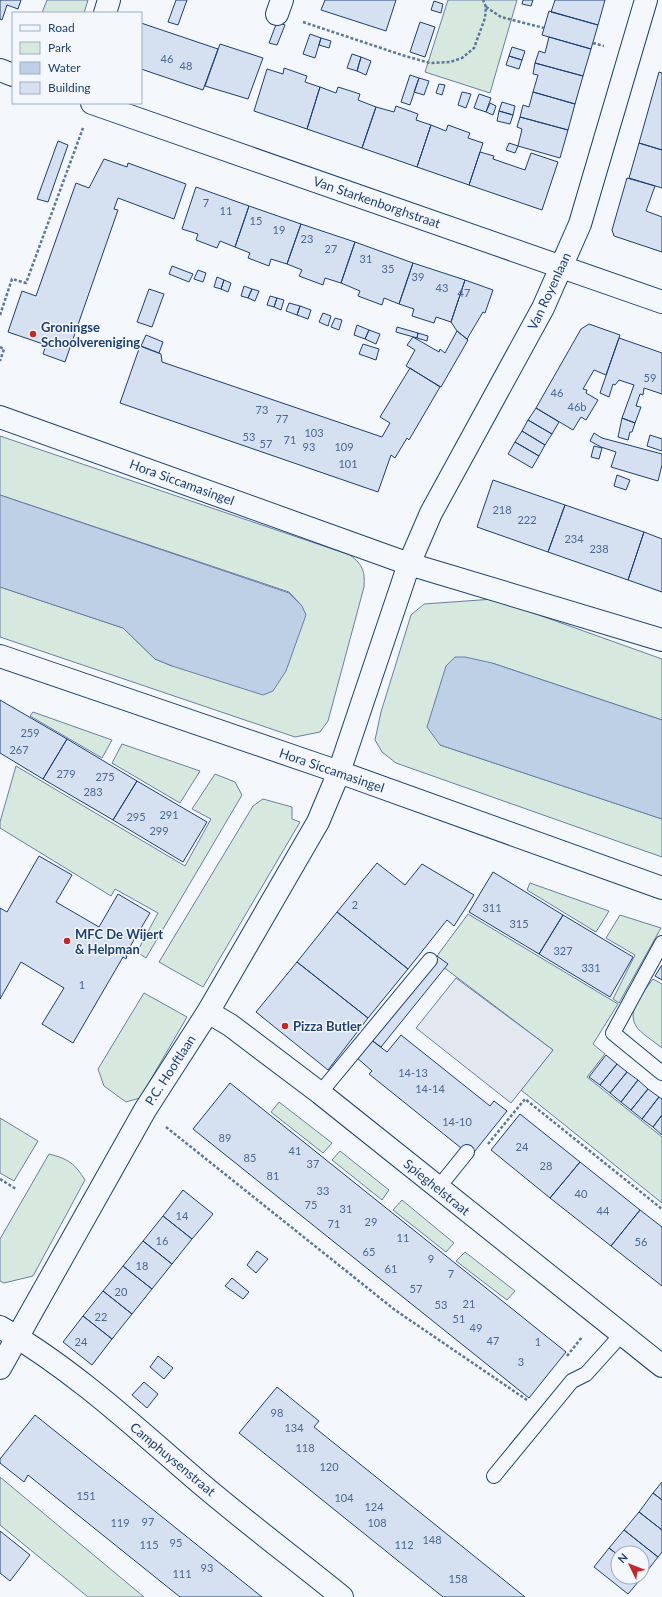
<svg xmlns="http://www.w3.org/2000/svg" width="662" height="1597" viewBox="0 0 662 1597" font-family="Lato,sans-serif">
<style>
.green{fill:#d7e8df;stroke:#687fa3}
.parking{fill:#e3e8f0;stroke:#687fa3}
.water{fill:#bed0e5;stroke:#687fa3}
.building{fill:#d5e0f0;stroke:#1d3f73}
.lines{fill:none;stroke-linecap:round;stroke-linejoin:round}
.service-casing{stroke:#1d3f73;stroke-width:16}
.minor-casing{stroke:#1d3f73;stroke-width:24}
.path{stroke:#5e769c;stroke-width:2.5;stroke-dasharray:3 2;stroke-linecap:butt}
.service{stroke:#f4f7fb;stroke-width:14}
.minor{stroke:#f4f7fb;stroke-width:22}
.poi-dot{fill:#c62828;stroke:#f4f7fb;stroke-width:1.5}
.labels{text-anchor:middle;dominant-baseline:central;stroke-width:3;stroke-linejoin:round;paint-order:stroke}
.number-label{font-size:11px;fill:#4b6792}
.street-label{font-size:13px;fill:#1d3f73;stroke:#f4f7fb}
.poi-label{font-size:13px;font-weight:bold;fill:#1d3f73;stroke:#f4f7fb;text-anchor:start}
</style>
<rect width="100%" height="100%" fill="#f4f7fb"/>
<!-- green -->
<path class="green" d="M47,0H88L84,13H42Z
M448,0H517L490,93L425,72Z
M0,436L350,555C363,565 365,571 364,587L328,721L320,732L295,737L0,637V587L123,628L155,659L172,666L302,606L289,592L0,495Z
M494,599L662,659V720L492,663L440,745L662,819V857L396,763L382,752L375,740L381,712L411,615L424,604Z
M33,712L112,740L102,758L30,716Z
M122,744L200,771L180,803L112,763Z
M16,766L185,866L211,819L192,809L215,774L235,782L242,795L146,958L137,952L158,913L115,889L111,896L0,828V822Z
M263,799L292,807V819L300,822L203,987L159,962L253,806Z
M530,883L609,911L596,932L527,890Z
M468,914L618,1004L593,1044L605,1054L587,1077L662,1137V1203L521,1090L553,1050L434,960Z
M620,915L661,928L619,1003L613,999L635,955L606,938Z
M653,979L662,984V1048C655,1042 640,1033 636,1026C626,1010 644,992 653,979Z
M144,993L187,1017L140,1098L126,1102L104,1086L98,1069Z
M279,1102L332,1143L323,1153L271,1112Z
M0,1118L38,1141L14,1181L0,1173Z
M340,1151L389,1190L382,1200L332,1160Z
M49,1154C69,1159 75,1164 85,1180L33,1276L4,1283L0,1281V1239Z
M402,1200L454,1243L446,1252L393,1210Z
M465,1252L515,1291L507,1300L456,1261Z
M0,1477L144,1597H88L0,1525Z"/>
<!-- parking -->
<path class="parking" d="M456,978L553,1050L511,1103L416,1028Z"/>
<!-- water -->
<path class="water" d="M0,495L289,593L302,606L306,615L286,671L273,691L263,695L172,666L155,659L123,628L0,587Z
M455,657H465L492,663L662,720V819L440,745L427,727L446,666Z"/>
<!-- building -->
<path class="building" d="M0,0H21L18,9L7,5L2,20L0,19Z
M176,0H187L178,25L168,22Z
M325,0H396L386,31L321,10Z
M523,0H533L531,6L522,4Z
M555,0H605L598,25L551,12Z
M434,1L443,4L441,13L431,10Z
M549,11L598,25L591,49L542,35Z
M277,22L285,25L277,45L269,43Z
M420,22L435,27L425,57L410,52Z
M141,23L218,49L203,90L141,69Z
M310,34L321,38L315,58L303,54Z
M549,37L591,49L583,76L535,63L539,51L545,53Z
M321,38L331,41L329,48L319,45Z
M220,44L263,58L248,99L205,86Z
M512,47L525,51L522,60L509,56Z
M352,54L361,57L357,71L347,68Z
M509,56L522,60L519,69L506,65Z
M361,57L371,61L366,75L357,71Z
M535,63L583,76L575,104L533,92L538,75L533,74Z
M284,68L307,76L305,82L320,87L307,129L254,111L267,69L283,74Z
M659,72L662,73V150L639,143Z
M410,75L419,78L410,105L401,102Z
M419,78L429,81L424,95L414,92Z
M439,84L445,85L442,95L436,93Z
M320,87L336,93L338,87L360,94L358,100L376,107L362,148L307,129Z
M462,92L471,94L466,108L458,105Z
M533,92L575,104L568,130L520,117L523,105L529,107Z
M479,94L491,98L486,112L474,108Z
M502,102L515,106L513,115L499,111Z
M490,103L496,106L493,115L486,112Z
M396,106L418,114L416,120L431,125L417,167L362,148L376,107L394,112Z
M499,111L513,115L510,124L497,121Z
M520,117L568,130L560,158L518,146L522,129L517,127Z
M431,125L446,131L448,125L470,133L468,138L483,143L469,185L417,167Z
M58,141L68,145L48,202L37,199Z
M509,143L518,146L515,153L506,150Z
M639,143L662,150V188L629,178Z
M480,152L494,156L493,159L525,170L531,153L558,162L542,210L469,185Z
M104,159L127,167L128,163L186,184L174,219L118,198L114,209L118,210L65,362L43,354L46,345L8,332L22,291L36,296L76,183L89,188Z
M627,178L655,186L646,211L662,217V252L614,236L612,230Z
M196,187L249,206L235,247L220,241L217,248L196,240L198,234L182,229Z
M249,206L301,224L287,264L271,259L269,266L248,258L250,253L235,247Z
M301,224L355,242L341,283L325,278L323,285L299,276L302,270L287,264Z
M355,242L413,263L399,304L384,298L382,305L358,296L360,291L341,283Z
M413,263L465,280L451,322L436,317L434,323L412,316L414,309L399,304Z
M172,266L193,274L189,282L169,274Z
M198,270L206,273L203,282L194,279Z
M217,277L224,280L221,289L214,287Z
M224,280L231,283L228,292L221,289Z
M465,280L493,290L485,313L483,312L467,339L457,331L451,322Z
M244,286L252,289L248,298L241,296Z
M149,289L164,294L152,327L137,322Z
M252,289L259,291L255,301L248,298Z
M270,296L277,298L274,307L267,305Z
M277,298L284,300L281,310L274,307Z
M289,303L300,306L297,315L286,311Z
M300,306L311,310L308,319L297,315Z
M323,313L331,316L328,326L319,322Z
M335,318L342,320L339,330L331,327Z
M589,324L620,335L606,375L594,370L583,389L587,390L586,393L598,400L586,420L581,417L573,430L536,408L581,329Z
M357,325L369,330L365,339L354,335Z
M397,327L418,333L417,338L396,332Z
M369,330L380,334L376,344L365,339Z
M457,331L468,340L441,387L406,366L415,350L407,345L413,337L439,352L440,349L445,353Z
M418,333L428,336L427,341L417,338Z
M146,335L163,342L159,353L141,346Z
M619,338L662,353V394L644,388L643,395L640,394L636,406L641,407L635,423L622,418L634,385L619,380L615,385L613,384L609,397L600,393Z
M363,344L379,349L376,360L359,354Z
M140,346L161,354L162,362L382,437L390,423L380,417L410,368L440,387L409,440L407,438L395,458L391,455L378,492L120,403Z
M536,408L559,422L552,434L528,420Z
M622,418L635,423L632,432H630L628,440L618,437Z
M528,420L552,434L545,445L522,431Z
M522,431L545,445L539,456L515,442Z
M594,433L602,438L662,454V465L658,481L611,467L616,452L601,447L590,441Z
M650,435L662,439V451L647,446Z
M515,442L539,456L532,468L508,454Z
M594,446L602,448L599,459L591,457Z
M617,475L630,480L626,490L614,486Z
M493,480L565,505L548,552L477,527Z
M565,505L644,532L628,580L548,552Z
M644,532L662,539V592L628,580Z
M0,700L67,739L43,779L0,753Z
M67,739L137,781L113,820L43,779Z
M137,781L207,822L183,862L113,820Z
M39,856L72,875L56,902L99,927L118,894L150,913L125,955L127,956L126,959L123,957L73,1043L42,1024L64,988L21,962L0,999V908L7,912Z
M377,863L405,885L422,864L474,895L454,926L447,920L408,969L337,912Z
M493,872L563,915L539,954L469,912Z
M337,912L408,969L368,1018L297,962Z
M563,915L633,957L610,997L539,954Z
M437,956L448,964L381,1047L370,1039Z
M297,962L368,1018L328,1070L256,1012Z
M662,965V980L655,976Z
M401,1035L490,1106L494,1101L507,1111L471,1156L369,1074L372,1071L356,1057L370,1039L387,1052Z
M606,1055L617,1064L600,1085L589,1077Z
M617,1064L627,1072L610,1093L600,1085Z
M627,1072L638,1080L621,1102L610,1093Z
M638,1080L648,1089L631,1110L621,1102Z
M230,1083L566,1352L529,1398L193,1129Z
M648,1089L659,1097L642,1119L631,1110Z
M659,1097L662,1099V1115L653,1127L642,1119Z
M520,1114L580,1162L550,1198L491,1150Z
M662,1115V1135L653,1127Z
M580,1162L640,1210L611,1246L550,1198Z
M183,1190L213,1214L192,1239L163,1216Z
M640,1210L662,1227V1286L611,1246Z
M163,1216L192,1239L172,1264L143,1241Z
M143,1241L172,1264L152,1289L123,1266Z
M257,1251L268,1259L256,1273L247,1265Z
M123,1266L152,1289L132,1314L103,1291Z
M232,1278L249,1292L243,1299L225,1286Z
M103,1291L132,1314L112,1339L83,1316Z
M83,1316L112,1339L92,1365L63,1342Z
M158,1356L173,1368L164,1379L150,1367Z
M144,1382L158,1394L147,1408L132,1395Z
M277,1387L319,1421L314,1427L525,1597H443L239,1433Z
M35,1415L262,1597H180L28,1475L24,1482L0,1463V1459Z
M662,1482V1500L653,1493Z
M653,1493L662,1500V1530L639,1512Z
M639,1512L662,1530V1552L658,1557L624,1530Z
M624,1530L658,1557L644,1575L642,1574V1553H618V1555L609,1548Z
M0,1531L30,1555L10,1581L0,1573Z
M609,1548L618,1555V1577H642V1574L644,1575L628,1594L594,1567Z"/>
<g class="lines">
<!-- service casing -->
<g class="service-casing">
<path id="service" d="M662,943L613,1033L662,1073
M320,1093L430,960
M438,1188L467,1152
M494,1476L572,1381L586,1374L622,1334"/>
</g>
<!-- minor casing -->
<g class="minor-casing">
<path id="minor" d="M105,13L109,0
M277,14L282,0
M0,70L13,75
M92,103L662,302
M0,417L409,564L662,640
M0,656L339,772L662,888
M208,1012L230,1025L320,1093L662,1366
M0,1327C73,1369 136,1428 200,1483C246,1522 295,1559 342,1597
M0,1368L145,1110L208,1012L318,822L339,772L409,564L431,513L543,308L580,224L646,0"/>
</g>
<!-- path -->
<path class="path" d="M486,7L501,17L544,28
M303,22L405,56L430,63L450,62L462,58L474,48L485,18L486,7L483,0
M593,43L604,46
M0,315L12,279L26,283L83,128
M0,347L4,349L0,361
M166,1127L395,1310L527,1400
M488,1144L525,1099L662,1209
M0,1179L16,1189
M567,1356L582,1337"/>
<!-- service -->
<use href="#service" class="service"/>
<!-- minor -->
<use href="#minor" class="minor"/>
</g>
<!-- markers -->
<g class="poi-dot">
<circle cx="33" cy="334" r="4"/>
<circle cx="67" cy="941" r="4"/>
<circle cx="285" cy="1026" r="4"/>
</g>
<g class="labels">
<!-- number labels -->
<g class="number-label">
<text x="167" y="58">46</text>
<text x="186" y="65">48</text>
<text x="206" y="202">7</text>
<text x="226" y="210">11</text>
<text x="256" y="220">15</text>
<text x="279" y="229">19</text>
<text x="307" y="238">23</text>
<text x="331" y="248">27</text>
<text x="366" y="258">31</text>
<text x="388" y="268">35</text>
<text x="418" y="276">39</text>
<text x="442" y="287">43</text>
<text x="464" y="292">47</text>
<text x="650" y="377">59</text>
<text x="557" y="392">46</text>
<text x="577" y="406">46b</text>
<text x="262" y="409">73</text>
<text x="282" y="418">77</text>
<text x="314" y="432">103</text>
<text x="249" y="436">53</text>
<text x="290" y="439">71</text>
<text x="266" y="443">57</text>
<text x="309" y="446">93</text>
<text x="344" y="446">109</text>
<text x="348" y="463">101</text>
<text x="502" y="509">218</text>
<text x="527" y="519">222</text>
<text x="574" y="538">234</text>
<text x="599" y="548">238</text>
<text x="30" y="732">259</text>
<text x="19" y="749">267</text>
<text x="66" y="773">279</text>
<text x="105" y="776">275</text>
<text x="93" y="791">283</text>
<text x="169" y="814">291</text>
<text x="136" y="816">295</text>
<text x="159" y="830">299</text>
<text x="355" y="904">2</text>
<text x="492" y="907">311</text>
<text x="519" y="923">315</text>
<text x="563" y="950">327</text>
<text x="591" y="967">331</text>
<text x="82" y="984">1</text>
<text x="413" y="1072">14-13</text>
<text x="430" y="1088">14-14</text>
<text x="457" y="1121">14-10</text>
<text x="225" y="1137">89</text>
<text x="522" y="1146">24</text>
<text x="295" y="1150">41</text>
<text x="250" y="1157">85</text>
<text x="313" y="1163">37</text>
<text x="546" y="1165">28</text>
<text x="273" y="1175">81</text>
<text x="323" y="1190">33</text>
<text x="581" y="1193">40</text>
<text x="311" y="1204">75</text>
<text x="346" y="1208">31</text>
<text x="603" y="1210">44</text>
<text x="182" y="1215">14</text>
<text x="371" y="1221">29</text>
<text x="334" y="1223">71</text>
<text x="403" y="1237">11</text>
<text x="162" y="1240">16</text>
<text x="641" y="1241">56</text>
<text x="369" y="1251">65</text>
<text x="431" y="1258">9</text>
<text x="142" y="1265">18</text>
<text x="391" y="1268">61</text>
<text x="451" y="1273">7</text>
<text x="416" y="1288">57</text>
<text x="121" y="1291">20</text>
<text x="469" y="1303">21</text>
<text x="441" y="1304">53</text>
<text x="101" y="1316">22</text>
<text x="459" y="1318">51</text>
<text x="476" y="1327">49</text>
<text x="493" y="1340">47</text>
<text x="81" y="1341">24</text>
<text x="538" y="1341">1</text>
<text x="521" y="1361">3</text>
<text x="277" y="1412">98</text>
<text x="294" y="1427">134</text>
<text x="305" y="1447">118</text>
<text x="329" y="1466">120</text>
<text x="86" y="1495">151</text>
<text x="344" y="1497">104</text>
<text x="374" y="1506">124</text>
<text x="148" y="1521">97</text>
<text x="120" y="1522">119</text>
<text x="377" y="1522">108</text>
<text x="432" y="1539">148</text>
<text x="176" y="1542">95</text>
<text x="149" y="1544">115</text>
<text x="404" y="1544">112</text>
<text x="207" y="1567">93</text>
<text x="182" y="1573">111</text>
<text x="458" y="1578">158</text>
</g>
<!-- street labels -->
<g class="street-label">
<text transform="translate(377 202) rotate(19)">Van Starkenborghstraat</text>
<text transform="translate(549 291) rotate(-65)">Van Royenlaan</text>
<text transform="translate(182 482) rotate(20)">Hora Siccamasingel</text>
<text transform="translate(332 770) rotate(19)">Hora Siccamasingel</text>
<text transform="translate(170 1070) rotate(-57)">P.C. Hooftlaan</text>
<text transform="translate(437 1187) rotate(39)">Spieghelstraat</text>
<text transform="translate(173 1459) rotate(40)">Camphuysenstraat</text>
</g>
<!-- poi labels -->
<g class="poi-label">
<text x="41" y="327">Groningse<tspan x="41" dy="15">Schoolvereniging</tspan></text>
<text x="75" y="934">MFC De Wijert<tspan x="75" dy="15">&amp; Helpman</tspan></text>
<text x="293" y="1026">Pizza Butler</text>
</g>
</g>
<!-- legend -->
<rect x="12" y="12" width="130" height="92" fill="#f4f7fb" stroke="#9eadc5"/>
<rect x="20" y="25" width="20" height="6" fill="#f4f7fb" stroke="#9eadc5"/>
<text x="48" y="32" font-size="12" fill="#1d3f73">Road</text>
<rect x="20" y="42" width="20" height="12" fill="#d7e8df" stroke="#9eadc5"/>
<text x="48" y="52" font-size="12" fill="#1d3f73">Park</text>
<rect x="20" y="62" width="20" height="12" fill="#bed0e5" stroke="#9eadc5"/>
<text x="48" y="72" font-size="12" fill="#1d3f73">Water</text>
<rect x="20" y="82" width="20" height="12" fill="#d5e0f0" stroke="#9eadc5"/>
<text x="48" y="92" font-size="12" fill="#1d3f73">Building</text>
<!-- north arrow -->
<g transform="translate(630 1565) rotate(313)"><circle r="19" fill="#f4f7fb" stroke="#9eadc5"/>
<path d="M0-3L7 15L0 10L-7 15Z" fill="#c62828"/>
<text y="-6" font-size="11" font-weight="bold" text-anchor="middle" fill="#1d3f73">N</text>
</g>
</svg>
